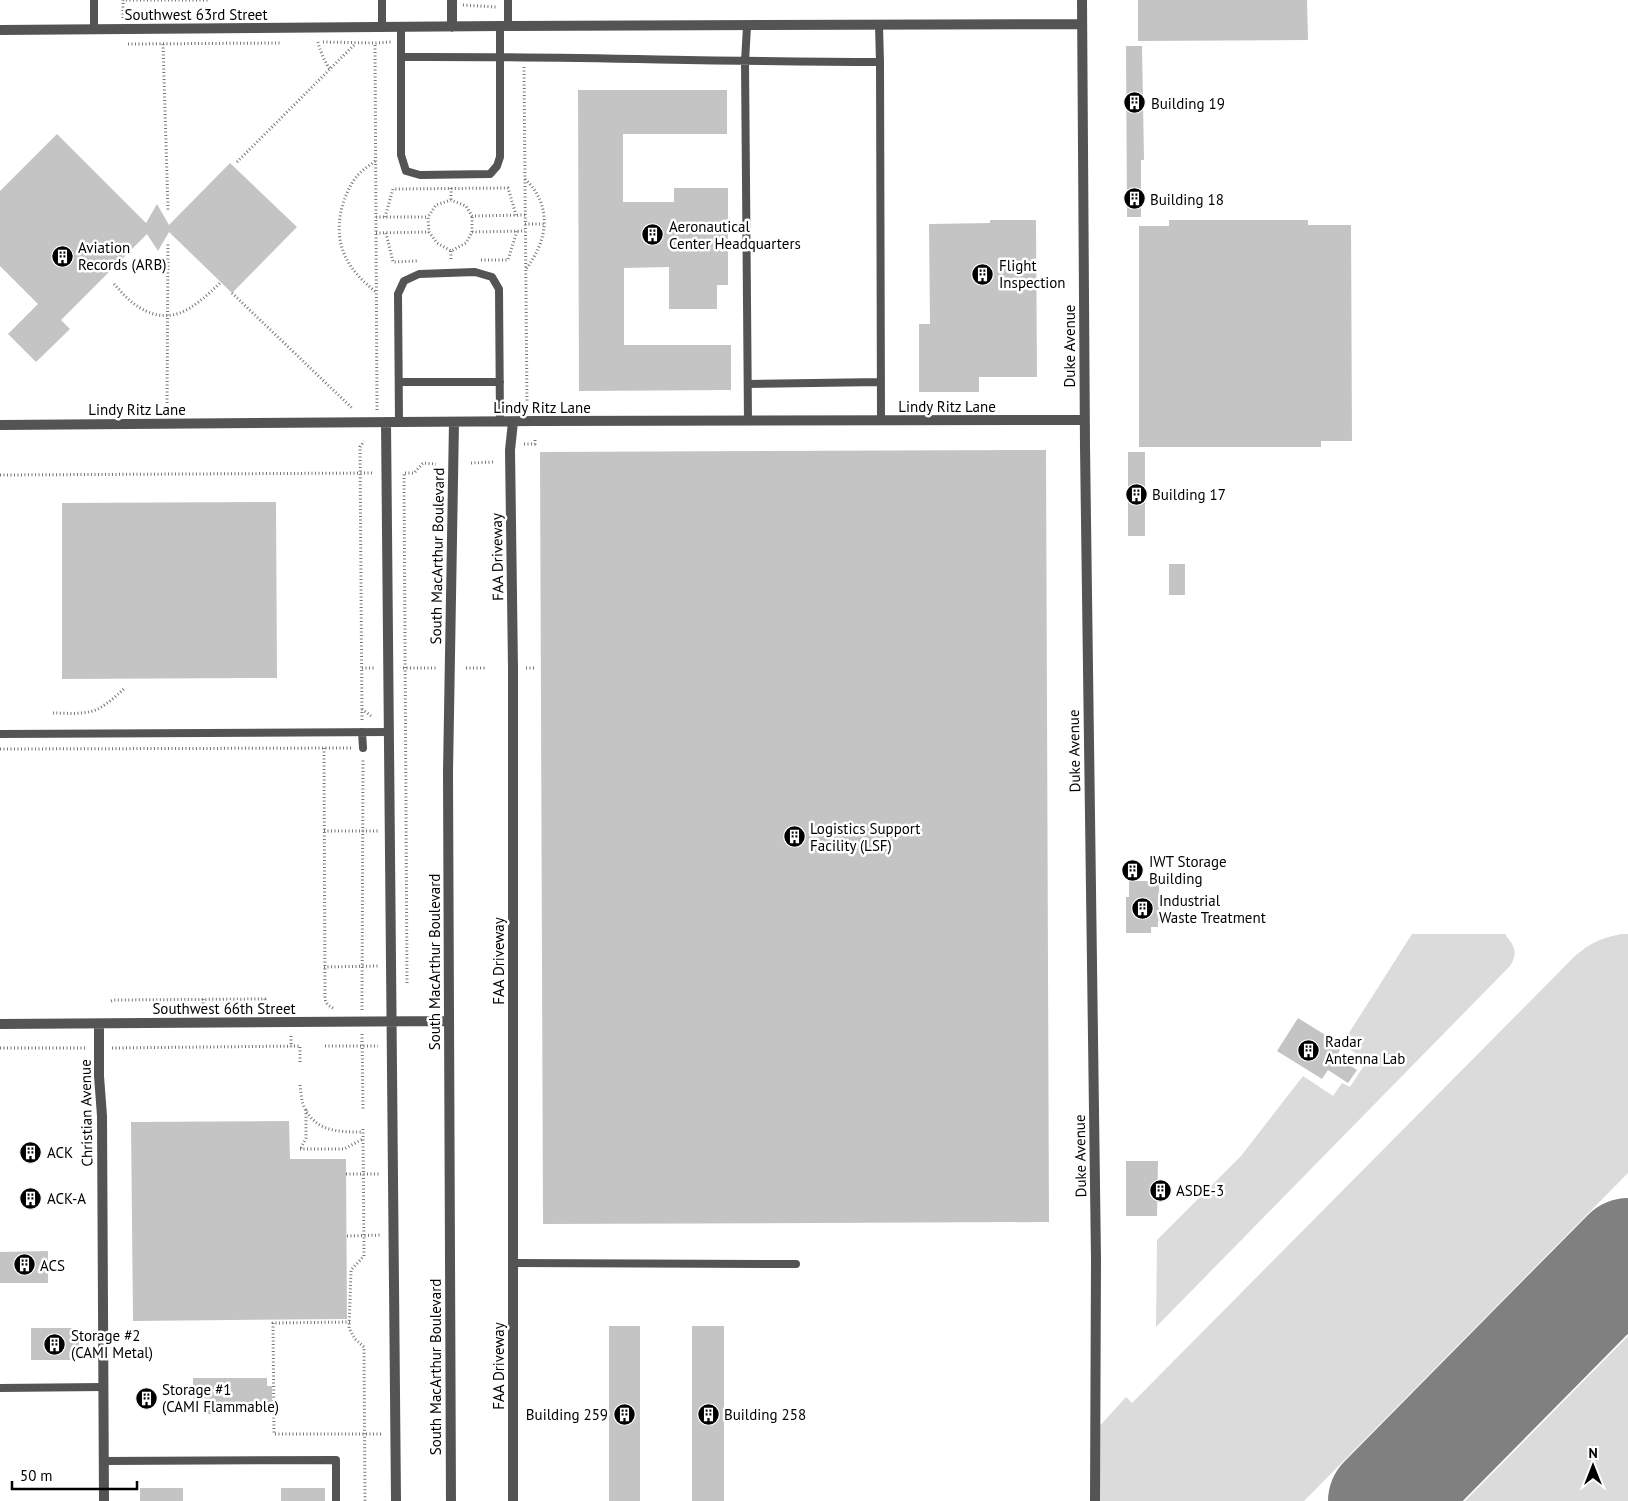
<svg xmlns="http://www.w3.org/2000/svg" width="1628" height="1501" viewBox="0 0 1628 1501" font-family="'PT Sans',sans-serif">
<rect width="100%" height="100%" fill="#fff"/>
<path fill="#dbdbdb" d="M 1412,934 L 1506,934 L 1506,936 C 1515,946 1518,954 1510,966 L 1156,1327 L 1157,1240 L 1241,1156 L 1303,1076 L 1333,1096 L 1342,1083 L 1350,1087 L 1367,1061 L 1342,1044 Z
M 1621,934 L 1628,934 L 1628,1173 L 1304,1501 L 1095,1501 L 1095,1431 L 1126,1397 L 1132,1403 L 1575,956 C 1592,942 1599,939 1621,934 Z
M 1628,1336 L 1628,1501 L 1465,1501 Z"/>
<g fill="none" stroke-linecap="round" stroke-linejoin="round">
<path stroke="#808080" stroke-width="112" d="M 1384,1501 L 1628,1254"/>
</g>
<path fill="#c4c4c4" d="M 1138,0 L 1307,0 L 1308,40 L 1138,41 Z
M 1126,46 L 1142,46 L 1144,160 L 1141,160 L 1141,217 L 1127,217 Z
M 578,90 L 727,90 L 727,134 L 623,134 L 623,202 L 674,202 L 674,188 L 728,188 L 728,285 L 717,285 L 717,309 L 669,309 L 669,267 L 624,268 L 624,345 L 731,345 L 731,390 L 579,391 Z
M 57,134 L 146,223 L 157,204 L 169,225 L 230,163 L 297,227 L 232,293 L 169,232 L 158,251 L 147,234 L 61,320 L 70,329 L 36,362 L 8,334 L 38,304 L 0,266 L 0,191 Z
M 990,220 L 1036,220 L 1037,377 L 979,377 L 979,392 L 919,392 L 919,324 L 930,324 L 929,224 L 990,223 Z
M 1169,220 L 1308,220 L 1308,225 L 1351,225 L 1352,441 L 1321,441 L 1321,447 L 1139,447 L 1139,226 L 1169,226 Z
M 1046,450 L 1049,1222 L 543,1224 L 540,452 Z
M 1128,452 L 1145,452 L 1145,536 L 1128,536 Z
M 276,502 L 277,678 L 62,679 L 62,503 Z
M 1169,564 L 1185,564 L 1185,595 L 1169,595 Z
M 1129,881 L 1159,881 L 1159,921 L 1158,921 L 1158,927 L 1151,927 L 1151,933 L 1126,933 L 1126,897 L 1129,897 Z
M 1298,1018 L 1343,1046 L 1336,1056 L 1357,1070 L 1348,1083 L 1328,1070 L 1322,1079 L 1277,1051 Z
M 289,1121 L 290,1159 L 346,1159 L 347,1319 L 133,1321 L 131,1122 Z
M 1126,1161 L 1158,1161 L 1157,1216 L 1126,1216 Z
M 48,1251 L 48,1283 L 0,1283 L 0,1252 Z
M 609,1326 L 640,1326 L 640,1501 L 609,1501 Z
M 692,1326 L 724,1326 L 724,1501 L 692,1501 Z
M 31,1328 L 79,1328 L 79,1360 L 31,1360 Z
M 193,1378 L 267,1378 L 267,1386 L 272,1386 L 272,1405 L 262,1405 L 262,1414 L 202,1414 L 202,1399 L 193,1399 Z
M 140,1488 L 183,1488 L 183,1501 L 140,1501 Z
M 281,1488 L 325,1488 L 325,1501 L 281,1501 Z"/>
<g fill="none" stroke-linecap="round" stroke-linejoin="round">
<path stroke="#767676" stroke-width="3" stroke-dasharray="1 2.5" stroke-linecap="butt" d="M 463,5 L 496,7
M 123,18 L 123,0 L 210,0
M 318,42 C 319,48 326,65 330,69
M 323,42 L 375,43
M 128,44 L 280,43
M 163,44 L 168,210
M 524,67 L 527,408
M 375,161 C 369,166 362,170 357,176 C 349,186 344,199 341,211 C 334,247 348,270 376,292
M 237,162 L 355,44
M 525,179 C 553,206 548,240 526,269
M 451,188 L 451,200
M 525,215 L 472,216 L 466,206 L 451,200 L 436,205 L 428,217 L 429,232 L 437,243 L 451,251 L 466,243 L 472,232 L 525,231
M 376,217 L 428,217
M 385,217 L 393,189 L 508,188 L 516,215
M 525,224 L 545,224
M 472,232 L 472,216
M 376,233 L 429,232
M 386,233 L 393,262 L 418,261
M 451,251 L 451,261
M 481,260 L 508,260 L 517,231
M 114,284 C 120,290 126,298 133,303 C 169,330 193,309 220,283
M 232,293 L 353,409
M 167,410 L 168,244
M 377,410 L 375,43 L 391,42
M 524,444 L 535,444 L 535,438
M 471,463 L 493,462
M 0,475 L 374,473
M 362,668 L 376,668
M 403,668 L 437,668
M 466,668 L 487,668
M 526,668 L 536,668
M 362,709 L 371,716
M 53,713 C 68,713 89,716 103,706 C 111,701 118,694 125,688
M 362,720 L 360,447 L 364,441
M 324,748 L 325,996 C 325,1002 327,1005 333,1008
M 0,749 L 352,748
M 324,831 L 379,831
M 324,967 L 379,966
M 407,983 L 404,473 L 414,473 L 423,463 L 436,464
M 203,999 L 203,1011
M 111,1001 L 114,1000 L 265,999 L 265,1008 L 268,1008
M 362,1010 L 363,759
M 362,1034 L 363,1109
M 291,1036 L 291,1047
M 325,1046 L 378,1046
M 0,1048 L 87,1048
M 112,1048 L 300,1046 L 300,1064
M 300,1085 C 301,1091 301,1098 303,1104 C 314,1132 338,1132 363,1132
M 363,1129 L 364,1256 L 351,1270 L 349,1328 L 355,1339 L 364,1347 L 365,1501
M 301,1148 L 306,1138 L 306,1109
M 300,1149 L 344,1149 L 363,1139
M 346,1174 L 379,1174
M 347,1236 L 381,1235
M 350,1322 L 273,1323 L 274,1434 L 381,1434"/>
<path stroke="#545454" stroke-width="8" d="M 94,0 L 94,30
M 382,0 L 382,27
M 508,0 L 508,26
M 747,26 L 745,62 L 748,421
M 401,27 L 401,155 L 406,171 L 420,175 L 490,174 L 497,166 L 500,157 L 500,26
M 401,57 C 561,56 720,62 880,62 L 879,25
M 880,62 L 881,421
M 399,382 L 500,382
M 748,384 L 881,382
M 399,422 L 398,294 L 404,281 L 419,274 L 475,272 L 492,277 L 499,289 L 500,422
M 362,732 L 363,748
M 0,734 L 389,732
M 513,1263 L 796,1264
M 0,1388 L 103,1387
M 104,1461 L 336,1460 L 336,1501"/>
<path stroke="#545454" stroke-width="10" d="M 452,0 L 452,27
M 1082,0 L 1085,446 L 1096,1259 L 1095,1501
M 0,30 L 500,26 L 1082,24
M 386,422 L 396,1501
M 513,422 L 510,450 L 513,668 L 513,1501
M 0,425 L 536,421 L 1084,420
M 0,1024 L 449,1021
M 99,1024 L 99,1076 L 102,1116 L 104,1501
M 451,1501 L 448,772 L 454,422"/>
</g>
<defs>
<symbol id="building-disc" viewBox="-11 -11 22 22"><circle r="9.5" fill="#000" stroke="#fff"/><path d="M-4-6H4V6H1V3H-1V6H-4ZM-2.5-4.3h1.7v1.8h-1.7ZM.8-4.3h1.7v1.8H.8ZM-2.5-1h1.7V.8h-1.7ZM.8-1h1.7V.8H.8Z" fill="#fff"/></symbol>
</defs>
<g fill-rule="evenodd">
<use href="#building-disc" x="1122" y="90" width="25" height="25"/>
<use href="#building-disc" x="1122" y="186" width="25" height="25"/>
<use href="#building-disc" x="640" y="222" width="25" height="25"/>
<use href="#building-disc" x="50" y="244" width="25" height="25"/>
<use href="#building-disc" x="970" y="262" width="25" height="25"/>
<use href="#building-disc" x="1124" y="482" width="25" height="25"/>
<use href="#building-disc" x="782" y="824" width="25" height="25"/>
<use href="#building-disc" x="1120" y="858" width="25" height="25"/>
<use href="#building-disc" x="1130" y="896" width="25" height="25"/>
<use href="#building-disc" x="1296" y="1038" width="25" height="25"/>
<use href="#building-disc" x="18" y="1140" width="25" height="25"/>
<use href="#building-disc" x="1148" y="1178" width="25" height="25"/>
<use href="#building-disc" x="18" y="1186" width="25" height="25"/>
<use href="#building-disc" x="12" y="1252" width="25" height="25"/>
<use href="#building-disc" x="42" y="1332" width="25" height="25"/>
<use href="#building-disc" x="134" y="1386" width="25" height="25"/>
<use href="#building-disc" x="612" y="1402" width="25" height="25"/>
<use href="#building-disc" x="696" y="1402" width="25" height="25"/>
</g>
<g text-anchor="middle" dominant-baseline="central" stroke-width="5" stroke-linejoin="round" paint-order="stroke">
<g font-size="15" fill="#000" stroke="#fff">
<text x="196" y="14">Southwest 63rd Street</text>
<text transform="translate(1069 346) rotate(-90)">Duke Avenue</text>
<text x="947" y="406">Lindy Ritz Lane</text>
<text x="542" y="407">Lindy Ritz Lane</text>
<text x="137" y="409">Lindy Ritz Lane</text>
<text transform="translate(437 556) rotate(-89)">South MacArthur Boulevard</text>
<text transform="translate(497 557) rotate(-91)">FAA Driveway</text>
<text transform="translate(1074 751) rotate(-91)">Duke Avenue</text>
<text transform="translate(498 961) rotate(-90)">FAA Driveway</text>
<text transform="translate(434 962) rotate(-90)">South MacArthur Boulevard</text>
<text x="224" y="1008">Southwest 66th Street</text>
<text transform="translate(86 1113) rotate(-91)">Christian Avenue</text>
<text transform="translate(1080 1156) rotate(-91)">Duke Avenue</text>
<text transform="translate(498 1366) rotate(-90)">FAA Driveway</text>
<text transform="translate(435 1367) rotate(-90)">South MacArthur Boulevard</text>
</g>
<g font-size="15" fill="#000" stroke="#fff" text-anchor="start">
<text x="1151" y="103">Building 19</text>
<text x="1150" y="199">Building 18</text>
<text x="669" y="226">Aeronautical<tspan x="669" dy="17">Center Headquarters</tspan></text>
<text x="78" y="247">Aviation<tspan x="78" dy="17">Records (ARB)</tspan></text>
<text x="999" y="265">Flight<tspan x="999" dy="17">Inspection</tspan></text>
<text x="1152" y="494">Building 17</text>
<text x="810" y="828">Logistics Support<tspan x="810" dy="17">Facility (LSF)</tspan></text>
<text x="1149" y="861">IWT Storage<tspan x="1149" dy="17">Building</tspan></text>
<text x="1159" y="900">Industrial<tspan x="1159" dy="17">Waste Treatment</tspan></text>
<text x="1325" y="1041">Radar<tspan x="1325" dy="17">Antenna Lab</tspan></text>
<text x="47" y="1152">ACK</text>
<text x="1176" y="1190">ASDE-3</text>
<text x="47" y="1198">ACK-A</text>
<text x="40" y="1265">ACS</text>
<text x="71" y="1335">Storage #2<tspan x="71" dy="17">(CAMI Metal)</tspan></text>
<text x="162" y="1389">Storage #1<tspan x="162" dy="17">(CAMI Flammable)</tspan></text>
<text x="608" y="1414" text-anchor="end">Building 259</text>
<text x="724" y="1414">Building 258</text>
</g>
</g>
<g transform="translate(1593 1466)" stroke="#ffffff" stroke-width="4" paint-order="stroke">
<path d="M0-4L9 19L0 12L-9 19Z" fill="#000000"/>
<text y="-8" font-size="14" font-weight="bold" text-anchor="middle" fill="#000000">N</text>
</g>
<path d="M12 1481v8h125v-8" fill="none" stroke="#000000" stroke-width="2.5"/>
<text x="20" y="1481" font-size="15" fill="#000000" stroke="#ffffff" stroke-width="4" paint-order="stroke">50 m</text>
</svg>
